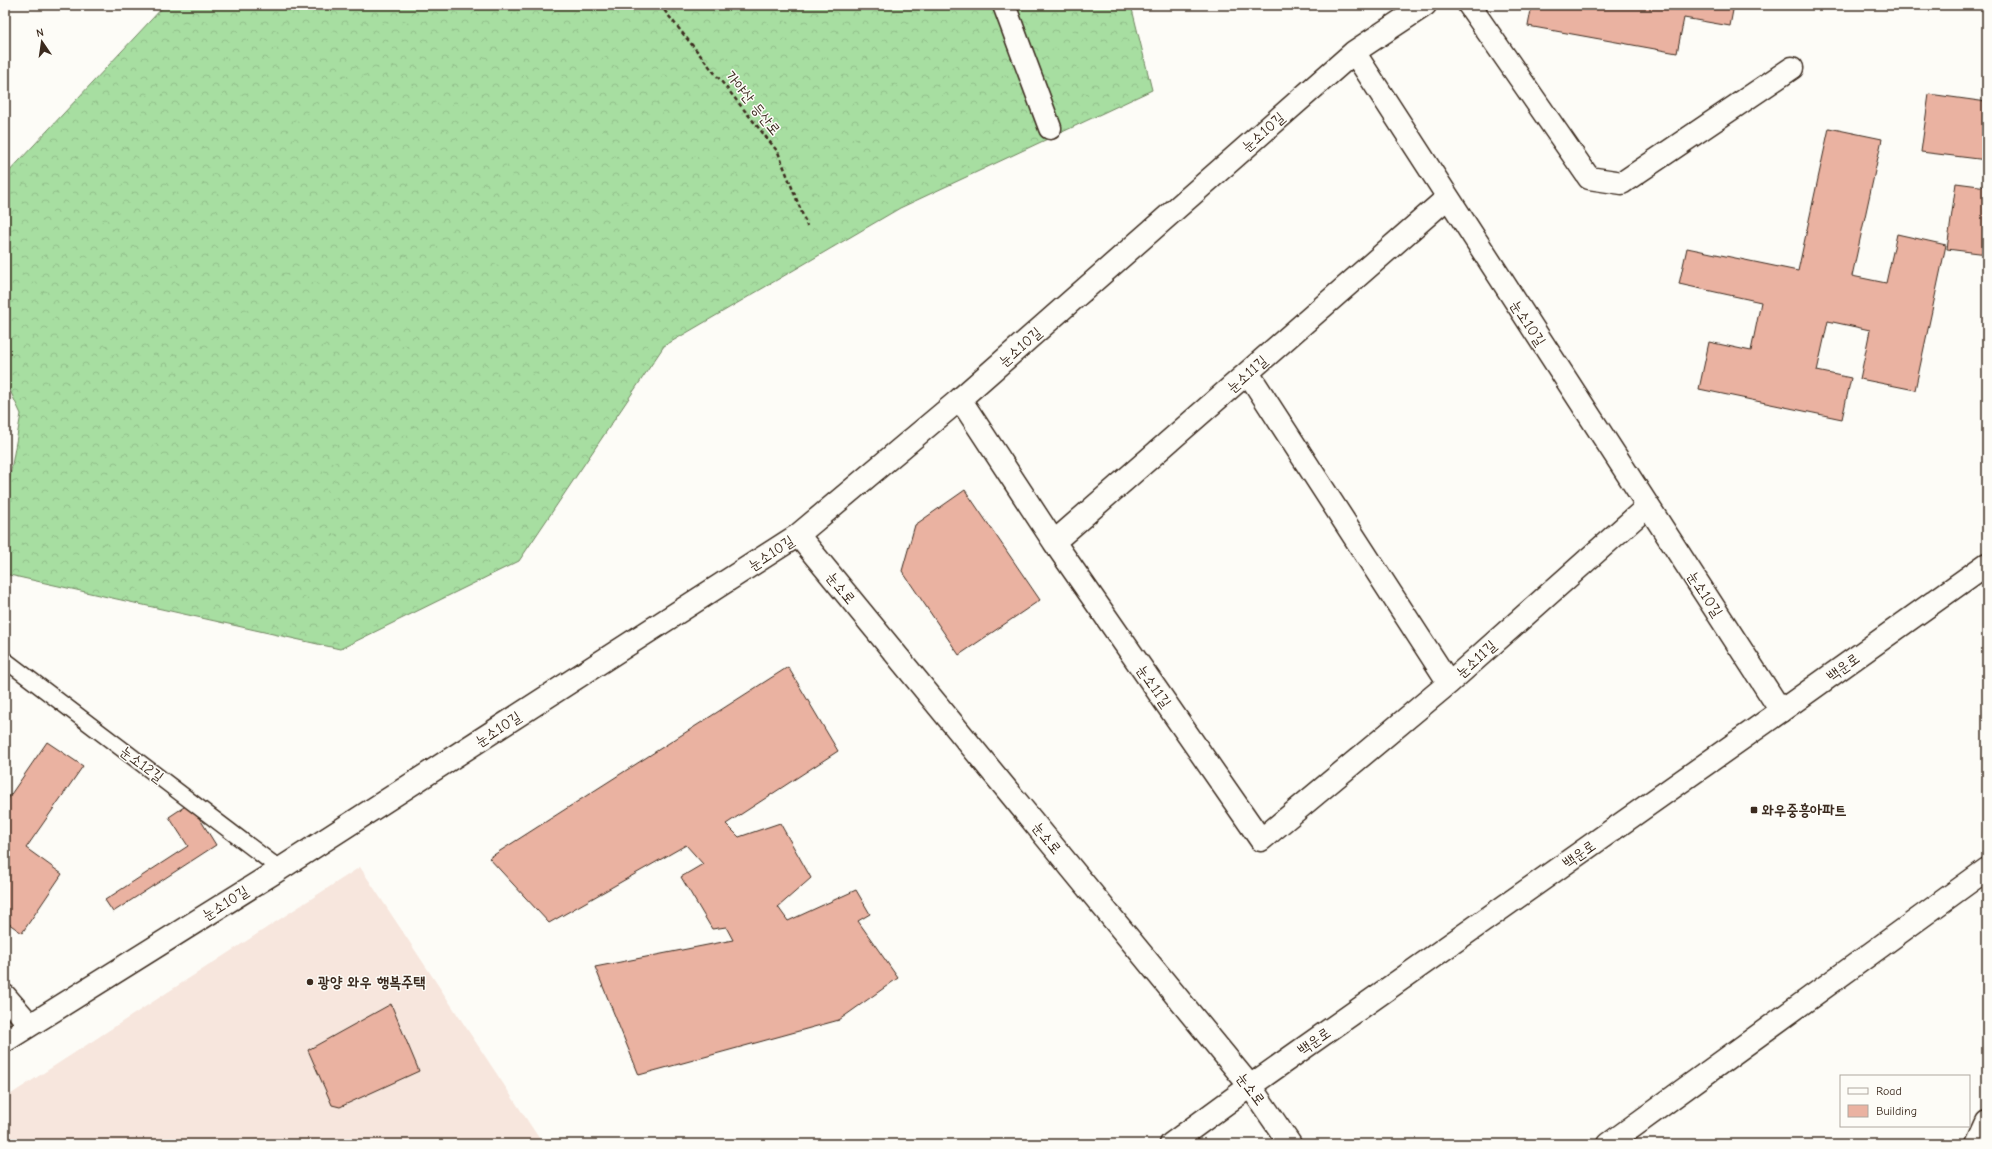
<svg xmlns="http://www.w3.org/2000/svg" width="1992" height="1149" viewBox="0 0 1992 1149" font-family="'Comic Neue','Poor Story',sans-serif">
<defs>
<pattern id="forest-crowns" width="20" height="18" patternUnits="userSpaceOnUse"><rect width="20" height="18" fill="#a7dea1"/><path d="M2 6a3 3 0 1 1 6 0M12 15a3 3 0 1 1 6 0" fill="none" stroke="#91bf8a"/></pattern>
</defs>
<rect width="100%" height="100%" fill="#fdfcf7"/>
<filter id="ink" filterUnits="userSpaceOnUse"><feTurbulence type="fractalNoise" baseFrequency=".025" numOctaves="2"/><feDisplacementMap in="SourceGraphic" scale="8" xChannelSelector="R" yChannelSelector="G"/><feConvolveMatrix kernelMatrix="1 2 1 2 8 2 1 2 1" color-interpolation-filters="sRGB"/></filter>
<g filter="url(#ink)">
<path fill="#f7e6dd" d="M 360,867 L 543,1144 L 5,1144 L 5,1098 Z"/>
<path fill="url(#forest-crowns)" stroke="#718460" d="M 165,5 L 1131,5 L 1152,90 L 900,208 L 664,346 L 519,561 L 340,649 L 5,574 L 5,504 L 21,414 L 5,380 L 5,176 Z"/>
<path fill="#eab2a1" stroke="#3b2a1e" d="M 1532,5 L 1734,5 L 1730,26 L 1684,18 L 1677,53 L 1528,26 Z
M 1929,94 L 1987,102 L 1987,160 L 1921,152 Z
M 1829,128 L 1882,139 L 1852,276 L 1886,283 L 1897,234 L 1946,245 L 1915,390 L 1860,379 L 1870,330 L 1828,321 L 1817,371 L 1851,378 L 1842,419 L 1699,389 L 1709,342 L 1751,351 L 1761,302 L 1679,284 L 1687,248 L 1798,271 Z
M 1956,183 L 1987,187 L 1987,254 L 1947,249 Z
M 965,490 L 1040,600 L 959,655 L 902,571 L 915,525 Z
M 788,667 L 838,751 L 726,824 L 739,837 L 780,823 L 811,878 L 778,907 L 788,921 L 856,890 L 870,914 L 858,921 L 898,978 L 839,1020 L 639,1075 L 595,967 L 733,940 L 726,927 L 712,929 L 681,877 L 703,864 L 686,845 L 549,923 L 489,858 Z
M 47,742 L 83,766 L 26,848 L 62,874 L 22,933 L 5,921 L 5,803 Z
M 190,803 L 216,845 L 113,912 L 105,900 L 188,846 L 169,817 Z
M 391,1004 L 419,1071 L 340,1107 L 332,1105 L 308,1050 Z"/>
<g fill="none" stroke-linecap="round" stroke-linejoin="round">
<defs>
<path id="lane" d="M 5,660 L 280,869"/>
<path id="street" d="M 1004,5 L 1050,128
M 1469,5 L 1589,178 L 1622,183 L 1792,68
M 1354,52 L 1781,711
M 1447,198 L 1054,542 L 1261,840 L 1449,683 L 1648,506
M 1248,373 L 1449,683
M 960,399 L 1054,542
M 798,535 L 1250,1086 L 1290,1144
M 5,996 L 30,1025
M 5,1041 L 280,869 L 798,535 L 960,399 L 1354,52 L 1425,5
M 1609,1144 L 1987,869
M 1977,1144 L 1987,1122"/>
<path id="secondary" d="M 1171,1144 L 1250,1086 L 1781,711 L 1987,564"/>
</defs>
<use href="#lane" stroke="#3b2a1e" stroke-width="18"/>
<use href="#street" stroke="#3b2a1e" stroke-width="25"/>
<use href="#secondary" stroke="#3b2a1e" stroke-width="25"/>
<path stroke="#3b2a1e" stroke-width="2.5" stroke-dasharray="4 3" stroke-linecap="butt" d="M 660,5 L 778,152 L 807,226"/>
<use href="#lane" stroke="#fdfcf7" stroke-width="15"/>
<use href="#street" stroke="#fdfcf7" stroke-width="22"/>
<use href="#secondary" stroke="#fdfcf7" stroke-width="22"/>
</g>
</g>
<g fill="#3b2a1e" stroke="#fdfcf7" stroke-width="1.5">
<rect x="1750" y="806" width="8" height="8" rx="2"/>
<circle cx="310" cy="982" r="4"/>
</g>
<g text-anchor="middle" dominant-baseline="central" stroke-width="3" stroke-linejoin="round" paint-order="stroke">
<g font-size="15" fill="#3b2a1e" stroke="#fdfcf7">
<text transform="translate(753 103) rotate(51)">가야산 등산로</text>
<text transform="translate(1263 132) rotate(-41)">눈소10길</text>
<text transform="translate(1528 323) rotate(57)">눈소10길</text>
<text transform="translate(1020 347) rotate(-41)">눈소10길</text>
<text transform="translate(1247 374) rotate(-41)">눈소11길</text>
<text transform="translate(771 553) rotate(-33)">눈소10길</text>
<text transform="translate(841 588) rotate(51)">눈소로</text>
<text transform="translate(1705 594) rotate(57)">눈소10길</text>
<text transform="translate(1476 659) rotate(-42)">눈소11길</text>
<text transform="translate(1843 667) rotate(-36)">백운로</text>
<text transform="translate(1154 686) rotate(55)">눈소11길</text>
<text transform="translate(498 729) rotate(-33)">눈소10길</text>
<text transform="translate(142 764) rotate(37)">눈소12길</text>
<text transform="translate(1047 838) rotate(51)">눈소로</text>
<text transform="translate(1579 854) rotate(-35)">백운로</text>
<text transform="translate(225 903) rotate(-32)">눈소10길</text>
<text transform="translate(1314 1041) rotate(-35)">백운로</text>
<text transform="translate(1251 1089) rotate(53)">눈소로</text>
</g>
<g font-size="15" font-weight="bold" fill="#3b2a1e" stroke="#fdfcf7" text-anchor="start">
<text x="1762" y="810">와우중흥아파트</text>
<text x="318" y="982">광양 와우 행복주택</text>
</g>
</g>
<rect width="1992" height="1149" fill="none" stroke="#fdfcf7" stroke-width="20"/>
<rect x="10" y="10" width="1972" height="1129" fill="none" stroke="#3b2a1e" stroke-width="1.5" filter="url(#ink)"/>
<rect x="1840" y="1075" width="130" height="52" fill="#fdfcf7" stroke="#afa8a0"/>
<rect x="1848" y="1088" width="20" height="6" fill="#fdfcf7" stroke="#afa8a0"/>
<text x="1876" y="1095" font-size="12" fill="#3b2a1e">Road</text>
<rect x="1848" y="1105" width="20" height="12" fill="#eab2a1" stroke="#afa8a0"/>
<text x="1876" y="1115" font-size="12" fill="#3b2a1e">Building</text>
<g transform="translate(42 42) rotate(347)" stroke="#fdfcf7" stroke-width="3" paint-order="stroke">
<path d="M0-3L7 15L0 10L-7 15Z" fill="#3b2a1e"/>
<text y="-6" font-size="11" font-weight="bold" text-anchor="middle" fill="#3b2a1e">N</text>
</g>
</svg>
